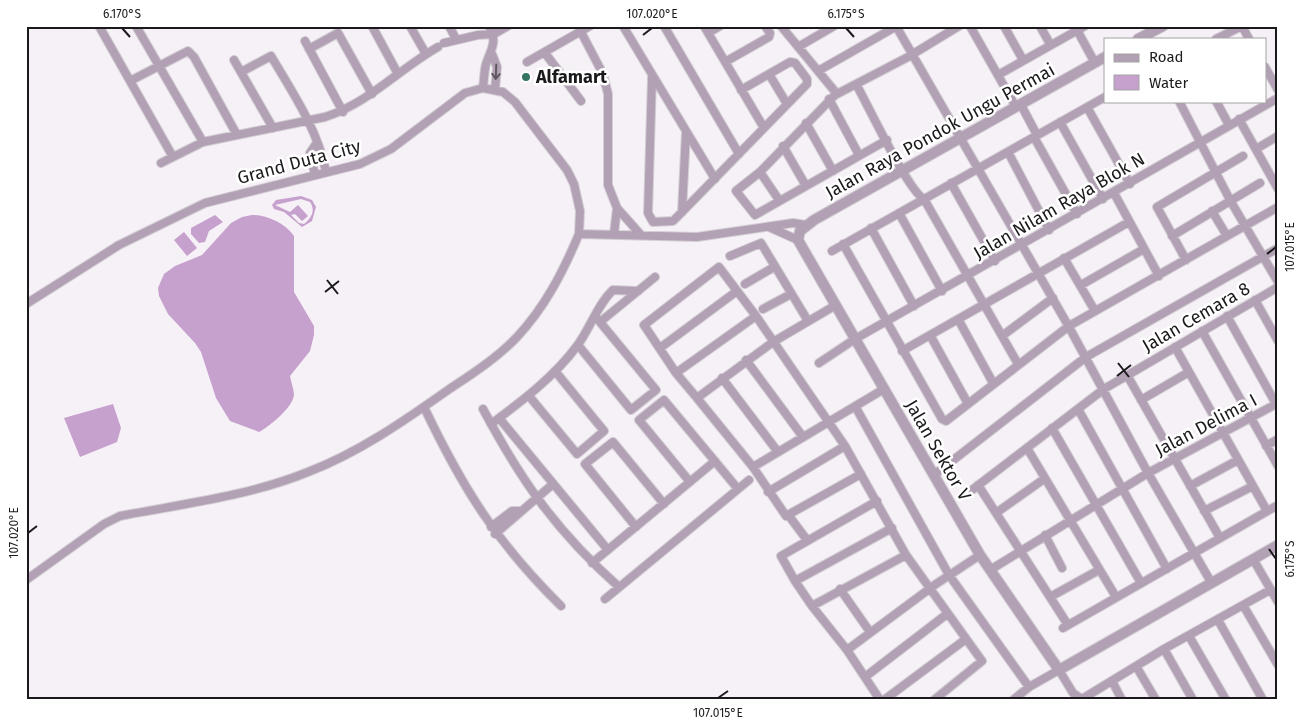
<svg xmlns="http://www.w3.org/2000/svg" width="1304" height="726" viewBox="0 0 1304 726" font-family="'Fira Sans',sans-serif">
<rect width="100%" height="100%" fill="#f6f0f7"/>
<path fill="#c6a1cd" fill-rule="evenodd" d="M 301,196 L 312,200 L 316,207 L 312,221 L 302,227 L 284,212 L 274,209 L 272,205 L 276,200 ZM 301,199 L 310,202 C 316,211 311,218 304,224 L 299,223 L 291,215 L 295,214 L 302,221 L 308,216 L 298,205 L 290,212 L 275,205 Z
M 215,215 L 223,222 L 209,231 L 205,242 L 199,243 L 191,234 L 191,228 Z
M 252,215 C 267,215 285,223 294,236 L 294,292 L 314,326 L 314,335 L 310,351 L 290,376 C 291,382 294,390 294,395 C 293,407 269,427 259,432 L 230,421 L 216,398 L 201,352 L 195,343 L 168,314 L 159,296 L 158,288 L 164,274 L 175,266 L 202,255 L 231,223 L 242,217 Z
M 184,232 L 197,248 L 187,256 L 174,240 Z
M 113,404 L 121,428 L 117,442 L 80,457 L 64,418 Z"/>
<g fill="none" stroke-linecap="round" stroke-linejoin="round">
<defs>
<path id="minor" d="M 99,26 L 173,157
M 136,26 L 203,142
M 372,26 L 398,74
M 410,26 L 426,54
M 449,26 L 456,39
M 623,26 L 715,179
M 664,26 L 739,154
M 704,26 L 764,128
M 781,26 L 837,94
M 896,26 L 1069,327 L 1148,473 L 1211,582
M 970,26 L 1016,107
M 1004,26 L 1023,60
M 1040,26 L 1050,44
M 1242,26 L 1249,39
M 1077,30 L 1095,63
M 581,32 L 603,74 L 608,94 L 608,185 L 617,208 L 641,235
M 708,33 L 720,26
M 1216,39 L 1242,26
M 305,41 L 343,112
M 444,43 L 478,35 L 494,34 L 508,26
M 798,47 L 834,26
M 309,49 L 338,33 L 372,94
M 545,53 L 581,101
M 492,54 L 497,67 L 495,90
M 234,60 L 273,128
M 527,62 L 590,26
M 725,62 L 769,37 L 770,33 L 765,26
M 1265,67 L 1278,90
M 818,71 L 897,26
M 241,72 L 271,56 C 293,93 318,130 326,172
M 998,75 L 1085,26
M 652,77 L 648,213 L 653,222 L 673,221 L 682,212 L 807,84 L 807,79 L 795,63 L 790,62 L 769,74
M 130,81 L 188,51 L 194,57 L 237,135
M 856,84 C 868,105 908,191 924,199 L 1018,364
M 483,88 C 484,81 484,72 486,64 C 491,49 498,42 489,26
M 741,90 L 769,74 L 787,104
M 829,99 L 859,155
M 1179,101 L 1230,200 L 1278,282
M 1216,101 L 1229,125
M 1021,105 L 1037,135
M 1087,107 L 1130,184
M 1239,119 L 1278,189
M 1060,122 L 1103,199
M 806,123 L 833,171
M 1034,137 L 1077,214
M 783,146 L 806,186
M 1256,149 L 1278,136
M 1008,152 L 1049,230
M 161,163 L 203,142 L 325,117 C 369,103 399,69 438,47
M 760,172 L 736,191 L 755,215 L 887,140
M 315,175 L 310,153 L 316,144
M 951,183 L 995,261
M 1114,193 L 1159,276
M 779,200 L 760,172 L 835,95 L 908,57 L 959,26
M 1212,211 L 1227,236
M 682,212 L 686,132
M 899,213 L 942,291
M 769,227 L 798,240
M 871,228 L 914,306
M 614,234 L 617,208
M 1172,236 L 1260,183
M 843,244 L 942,419 L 946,421 L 1069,326 L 1278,207
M 832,251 L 1105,97
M 730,256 L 761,243 L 808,321
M 1064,258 L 1095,311
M 1186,260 L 1157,207 L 1243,156
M 745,284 L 774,267
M 1081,285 L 1144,249
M 1255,300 L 1278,341
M 26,304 L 119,245 L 205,203 L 360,164 L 391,149 L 465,93 L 483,88 L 503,92 L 515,102 L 567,170 L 574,184 L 580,211 L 579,234 L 697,237 L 793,223 L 806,225
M 836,305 L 773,342 L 697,398 L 753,467 L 884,389
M 763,309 L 791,294
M 1227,316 L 1276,404
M 958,319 L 993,383
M 600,322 L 655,277
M 1202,331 L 1278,466
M 930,335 L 967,402
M 1002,336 L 1053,298
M 578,345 L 631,410 L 656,390 L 595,316
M 1175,347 L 1267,511
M 660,348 L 737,291
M 902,351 L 1129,222
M 746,360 L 803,437
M 819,363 L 855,339 L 1278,98
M 676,373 L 756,316
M 1127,375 L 1220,538
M 722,378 L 778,452
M 529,396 L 577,454 L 604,431 L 555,371
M 697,398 L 676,373 L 644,325 L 719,267 L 756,316 L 845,446 L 906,555 L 982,661 L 934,700
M 1141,400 L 1189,372
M 855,406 L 949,575 L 1029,687
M 424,407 C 463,489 497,543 561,606
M 483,409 C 522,482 557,532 619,587
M 1078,409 L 1167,569
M 499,418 L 608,550
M 491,424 C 522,401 554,377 577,346 C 590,329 597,305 613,290 L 638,291
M 1052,428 L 1141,583
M 1266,446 L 1278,439
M 1027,448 L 1116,597
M 753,467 L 786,516 L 861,474
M 934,475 L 1086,357 L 1278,248
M 690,482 L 639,420 L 664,400 L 738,489
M 978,485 L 1068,625
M 1190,486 L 1238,460
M 972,490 L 1104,389 L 1278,287
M 768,492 L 845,446
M 1204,511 L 1253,486
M 996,513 L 1044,479
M 789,516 L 807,540
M 491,527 L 512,511 L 520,511
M 636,527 L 585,464 L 613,442 L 664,504
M 495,534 L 553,484
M 1045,535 L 1062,568
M 1253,559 L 1278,602
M 592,563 L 715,461
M 990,570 L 1148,473 L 1278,403
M 26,580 L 104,524 L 120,516 C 183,504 249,496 308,472 C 358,453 404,421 448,390 C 472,374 497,358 517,337 C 545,307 563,272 579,234
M 795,581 L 781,556 L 877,501
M 840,589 L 870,632
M 1050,597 L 1099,570
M 605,599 L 749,480
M 1243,605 L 1278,665
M 812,606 L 906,555
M 1218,620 L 1263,700
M 1063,628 L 1278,505
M 1189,636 L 1226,700
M 1164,649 L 1193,700
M 847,650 L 936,584 L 980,555
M 1136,666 L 1156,700
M 865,677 L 947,614
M 1112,681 L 1122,700
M 1082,699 L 1164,649 L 1270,590
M 880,700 L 847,650 L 812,606 L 795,581 L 892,528
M 884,700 L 966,639
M 1013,700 L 1029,687 L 1059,670 L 1073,693 L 1083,700"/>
<path id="tertiary" d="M 1138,39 L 1163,26
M 1105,57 L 814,220 L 800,231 L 798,240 L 980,555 L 1059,670 L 1278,545"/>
</defs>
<use href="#minor" stroke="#d3ced4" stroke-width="10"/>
<use href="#tertiary" stroke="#d3ced4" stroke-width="12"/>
<use href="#minor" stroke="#b2a1b4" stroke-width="8"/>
<use href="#tertiary" stroke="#b2a1b4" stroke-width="10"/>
</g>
<defs><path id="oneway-shaft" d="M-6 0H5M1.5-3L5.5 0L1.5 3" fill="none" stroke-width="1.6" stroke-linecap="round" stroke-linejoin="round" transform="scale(1.25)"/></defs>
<use stroke="#5f5660" href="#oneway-shaft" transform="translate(496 72) rotate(92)"/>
<path fill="none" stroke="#1b191c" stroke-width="2" d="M 122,28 L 130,37M 846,28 L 854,37M 643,35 L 652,28M 1267,254 L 1276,247M 327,280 L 338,294M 325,292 L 339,281M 1118,363 L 1129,377M 1117,376 L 1131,365M 28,533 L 37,526M 1269,549 L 1276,559M 718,698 L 728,691"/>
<circle fill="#367562" stroke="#fff" stroke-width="2" cx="526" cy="77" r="5"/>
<g text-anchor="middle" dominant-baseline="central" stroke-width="5" stroke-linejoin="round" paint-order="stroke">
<g font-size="18" font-weight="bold" fill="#1b191c" stroke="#fff" text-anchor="start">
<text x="536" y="77">Alfamart</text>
</g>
<g font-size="18" fill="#1b191c" stroke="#fff">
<text transform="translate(940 131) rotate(-29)">Jalan Raya Pondok Ungu Permai</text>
<text transform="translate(299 162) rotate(-15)">Grand Duta City</text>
<text transform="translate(1059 206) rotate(-30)">Jalan Nilam Raya Blok N</text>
<text transform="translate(1196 317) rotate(-30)">Jalan Cemara 8</text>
<text transform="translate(1206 425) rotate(-28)">Jalan Delima I</text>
<text transform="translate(938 450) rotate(60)">Jalan Sektor V</text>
</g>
</g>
<rect width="1304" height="726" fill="none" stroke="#ffffff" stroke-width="55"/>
<rect x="1104" y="38" width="162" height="65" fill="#ffffff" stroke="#a4a3a4"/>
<rect x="1114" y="54" width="25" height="8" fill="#b2a1b4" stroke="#a4a3a4"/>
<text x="1149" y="62" font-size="15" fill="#1b191c">Road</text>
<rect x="1114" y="75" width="25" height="15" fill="#c6a1cd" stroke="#a4a3a4"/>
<text x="1149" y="88" font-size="15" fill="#1b191c">Water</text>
<rect x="28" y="28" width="1248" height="670" fill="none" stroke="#1b191c" stroke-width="2"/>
<g font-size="12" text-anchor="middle" fill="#1b191c">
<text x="122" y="18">6.170°S</text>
<text x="652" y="18">107.020°E</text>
<text x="846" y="18">6.175°S</text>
<text transform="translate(1290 247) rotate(-90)" y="4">107.015°E</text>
<text transform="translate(14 533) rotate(-90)" y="4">107.020°E</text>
<text transform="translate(1290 559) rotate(-90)" y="4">6.175°S</text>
<text x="718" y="717">107.015°E</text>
</g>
</svg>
